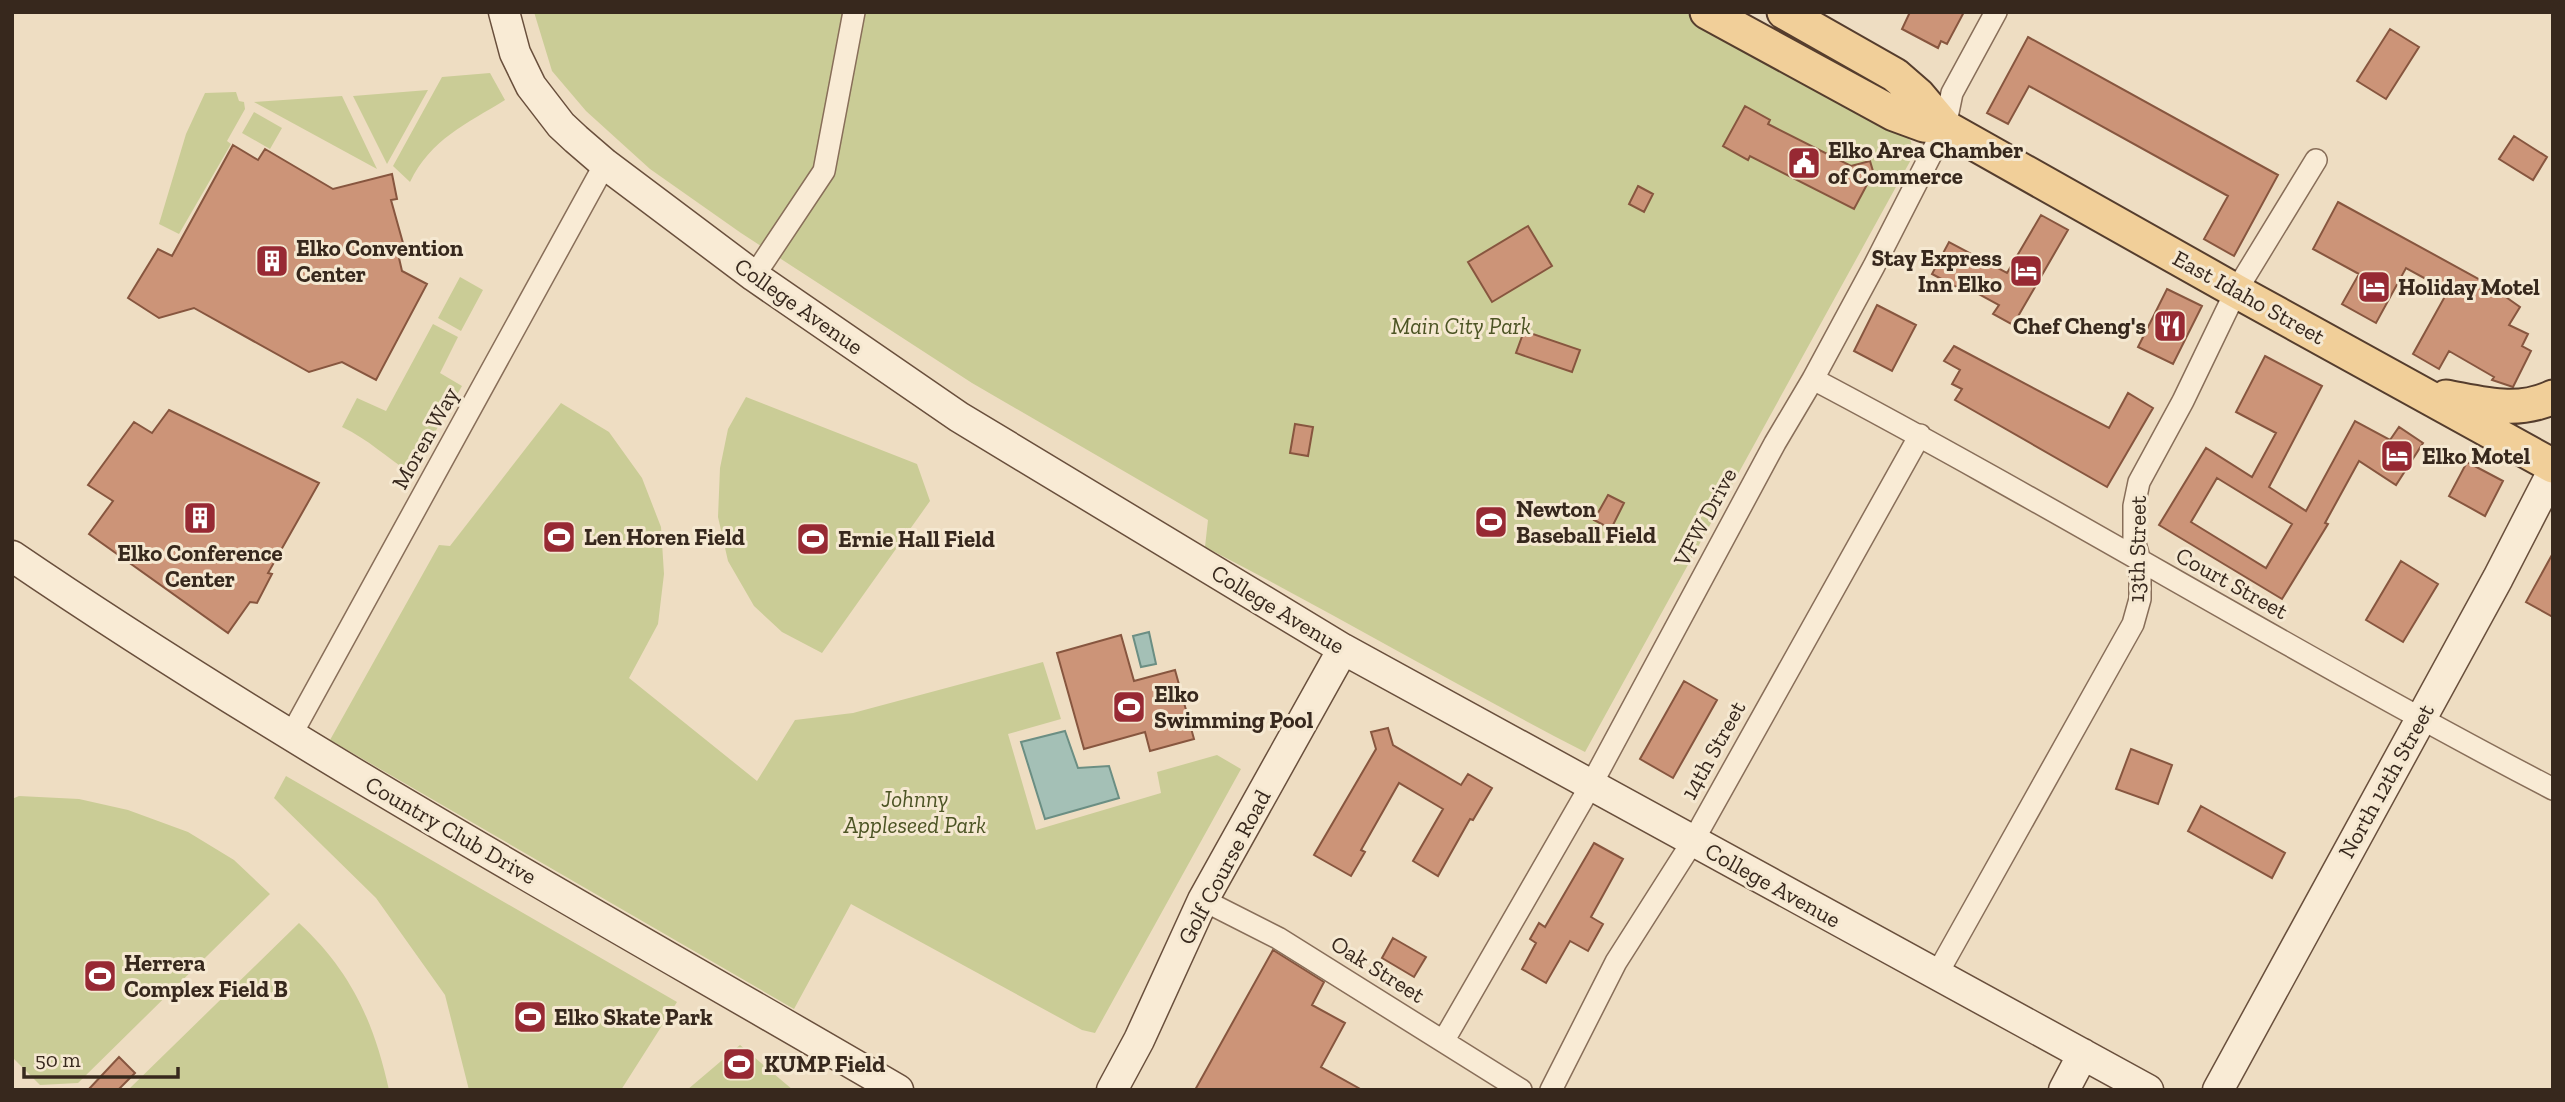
<svg xmlns="http://www.w3.org/2000/svg" width="2565" height="1102" viewBox="0 0 2565 1102" font-family="'Zilla Slab',serif">
<rect width="100%" height="100%" fill="#eeddc2"/>
<path fill="#cacc96" d="M 534,12 L 1684,12 L 1902,132 L 1911,141 L 1913,156 L 1585,752 C 1457,686 1333,613 1205,547 L 1208,520 L 972,383 L 741,233 L 650,169 L 586,111 L 552,71 Z
M 490,73 L 505,100 C 466,124 431,139 410,182 L 393,166 L 442,77 Z
M 428,90 L 387,164 L 353,96 Z
M 236,92 L 239,101 L 244,102 L 245,109 L 227,141 L 231,144 L 179,234 L 159,224 L 186,134 L 205,93 Z
M 342,96 L 377,169 L 254,102 Z
M 254,112 L 282,128 L 270,149 L 242,133 Z
M 460,277 L 483,290 L 461,331 L 438,318 Z
M 433,324 L 458,337 L 440,373 L 462,386 L 411,473 C 387,458 368,439 342,427 L 357,398 L 386,411 Z
M 746,397 L 917,464 L 930,501 L 822,653 L 782,632 L 754,606 L 728,561 L 718,517 L 720,468 L 728,429 Z
M 561,403 L 609,432 L 642,478 L 661,527 L 664,574 L 658,624 L 629,678 L 757,781 L 795,720 L 853,713 L 1043,662 L 1061,719 L 1008,734 L 1036,830 L 1161,793 L 1157,772 L 1217,755 L 1241,769 L 1095,1033 L 1082,1030 L 851,904 L 794,1009 L 330,740 L 439,545 L 450,546 Z
M 286,776 L 677,1002 L 621,1090 L 469,1090 L 445,995 L 376,898 L 274,798 Z
M 19,796 L 79,799 L 128,810 L 188,832 L 234,860 L 270,894 L 78,1083 L 40,1085 L 12,1057 L 12,799 Z
M 299,923 C 351,971 374,1022 389,1090 L 128,1090 Z
M 740,1045 L 793,1090 L 687,1090 Z"/>
<path fill="#a4c0b6" stroke="#6b8e83" stroke-width="2" d="M 1149,632 L 1156,664 L 1141,667 L 1133,636 Z
M 1065,731 L 1078,768 L 1109,766 L 1119,798 L 1045,819 L 1021,742 Z"/>
<path fill="#cc9478" stroke="#87563f" stroke-width="2" fill-rule="evenodd" d="M 1910,12 L 1964,12 L 1947,44 L 1941,41 L 1938,48 L 1902,29 Z
M 2390,29 L 2419,47 L 2386,99 L 2357,81 Z
M 2028,37 L 2278,175 L 2234,256 L 2204,239 L 2228,196 L 2029,86 L 2008,124 L 1987,113 Z
M 1745,106 L 1770,120 L 1768,124 L 1851,166 L 1870,161 L 1875,178 L 1870,179 L 1854,209 L 1750,156 L 1748,160 L 1723,146 Z
M 2514,136 L 2547,157 L 2533,180 L 2499,159 Z
M 233,145 L 258,160 L 265,149 L 333,189 L 392,174 L 397,199 L 391,200 L 403,243 L 396,245 L 402,271 L 427,284 L 376,380 L 342,362 L 309,372 L 194,308 L 159,318 L 128,298 L 158,249 L 172,256 Z
M 1638,186 L 1653,194 L 1644,212 L 1629,204 Z
M 2338,202 L 2486,283 L 2520,307 L 2509,325 L 2528,334 L 2522,346 L 2531,351 L 2513,387 L 2492,380 L 2494,377 L 2449,351 L 2439,369 L 2413,354 L 2448,291 L 2406,268 L 2376,323 L 2342,304 L 2359,274 L 2313,249 Z
M 2041,215 L 2068,230 L 2013,325 L 1993,314 L 1999,305 L 1966,287 L 1964,291 L 1932,274 L 1949,242 L 2007,273 Z
M 1528,226 L 1552,266 L 1492,302 L 1468,262 Z
M 2167,289 L 2202,306 L 2173,364 L 2138,347 Z
M 1877,305 L 1916,325 L 1892,371 L 1854,351 Z
M 1524,331 L 1580,350 L 1572,372 L 1516,353 Z
M 1954,346 L 2109,428 L 2128,393 L 2153,408 L 2107,487 L 1955,400 L 1962,389 L 1952,384 L 1960,370 L 1944,361 Z
M 2265,356 L 2322,386 L 2269,487 L 2306,511 L 2355,421 L 2390,440 L 2399,427 L 2423,443 L 2396,485 L 2359,461 L 2325,523 L 2328,524 L 2282,599 L 2159,525 L 2206,448 L 2252,477 L 2276,433 L 2236,412 ZM 2217,478 L 2292,524 L 2266,568 L 2191,522 Z
M 169,410 L 319,483 L 268,573 L 272,574 L 257,603 L 250,602 L 228,633 L 89,534 L 113,501 L 88,485 L 134,422 L 152,433 Z
M 1295,424 L 1313,427 L 1308,456 L 1290,453 Z
M 2467,462 L 2503,481 L 2485,516 L 2449,496 Z
M 1608,495 L 1624,503 L 1611,529 L 1594,520 Z
M 2553,553 L 2553,617 L 2526,602 Z
M 2401,561 L 2438,584 L 2403,642 L 2366,620 Z
M 1121,635 L 1134,681 L 1175,670 L 1194,739 L 1150,751 L 1145,732 L 1084,749 L 1057,653 Z
M 1684,681 L 1717,700 L 1673,778 L 1640,759 Z
M 1388,728 L 1393,745 L 1461,785 L 1468,774 L 1492,788 L 1473,820 L 1470,819 L 1438,876 L 1413,861 L 1443,809 L 1399,783 L 1361,850 L 1365,852 L 1351,876 L 1314,855 L 1376,749 L 1371,732 Z
M 2131,749 L 2172,765 L 2158,804 L 2116,789 Z
M 2201,806 L 2285,853 L 2272,878 L 2188,831 Z
M 1594,843 L 1623,859 L 1591,917 L 1603,924 L 1588,951 L 1570,941 L 1546,983 L 1522,969 L 1536,943 L 1530,939 L 1539,923 L 1545,927 Z
M 1393,938 L 1426,957 L 1414,977 L 1382,958 Z
M 1273,950 L 1324,982 L 1312,1005 L 1345,1023 L 1321,1067 L 1362,1090 L 1195,1090 Z
M 119,1057 L 135,1073 L 118,1090 L 88,1090 Z"/>
<g fill="none" stroke-linecap="round" stroke-linejoin="round">
<defs>
<path id="street" d="M 754,276 L 824,171 L 854,12
M 1813,379 C 2063,511 2303,659 2553,789
M 290,737 L 605,164
M 1203,900 L 1278,938 L 1521,1090
M 1937,974 L 2133,624 L 2140,599 L 2140,561 L 2134,540 L 2134,506 L 2139,482 L 2183,401 L 2236,291 L 2316,160
M 1444,1040 L 1591,785 L 1775,443 L 1813,379 L 1874,266 L 1945,127 L 1952,93 L 1996,12
M 1551,1090 L 1616,962 L 1693,841 L 1920,435"/>
<path id="secondary" d="M 504,12 L 515,53 L 531,86 L 561,125 L 576,139 L 605,164 L 754,276 L 959,417 L 1343,649 L 2148,1090
M 12,556 C 297,750 600,916 898,1090
M 1112,1090 L 1139,1040 L 1203,900 L 1343,649
M 2064,1090 L 2083,1054
M 2218,1090 L 2498,578 L 2553,471"/>
<path id="primary" d="M 1707,12 L 1894,114 L 1924,125 L 1945,127
M 1784,12 L 1895,75 L 1918,95 L 1945,127 L 2236,291 L 2553,466
M 2446,397 C 2484,404 2517,414 2553,397"/>
</defs>
<use href="#street" stroke="#886e59" stroke-width="24"/>
<use href="#secondary" stroke="#694f3c" stroke-width="33"/>
<use href="#primary" stroke="#553d2d" stroke-width="37"/>
<use href="#street" stroke="#f9ebd5" stroke-width="21"/>
<use href="#secondary" stroke="#f9ebd5" stroke-width="30"/>
<use href="#primary" stroke="#f1cf99" stroke-width="33"/>
</g>
<defs>
<symbol id="civic-square" viewBox="-11 -11 22 22"><rect x="-9" y="-9" width="18" height="18" rx="4" fill="#972933" stroke="#f5e8d1"/><path d="M-.6-6.5H3V-4.5H.6V-3L4-1V1h2V6H-6V1h2V-1L-.6-3ZM-1.2 2.5V6h2.4V2.5Z" fill="#fff"/></symbol>
<symbol id="building-square" viewBox="-11 -11 22 22"><rect x="-9" y="-9" width="18" height="18" rx="4" fill="#972933" stroke="#f5e8d1"/><path d="M-4-6H4V6H1V3H-1V6H-4ZM-2.5-4.3h1.7v1.8h-1.7ZM.8-4.3h1.7v1.8H.8ZM-2.5-1h1.7V.8h-1.7ZM.8-1h1.7V.8H.8Z" fill="#fff"/></symbol>
<symbol id="hotel-square" viewBox="-11 -11 22 22"><rect x="-9" y="-9" width="18" height="18" rx="4" fill="#972933" stroke="#f5e8d1"/><path d="M-6-4.5h1.5V1H6V5H4.5V3h-9V5H-6ZM-4 0a1.8 1.8 0 1 1 3.6 0ZM.5 0V-2.5h3Q6-2.5 6 0Z" fill="#fff"/></symbol>
<symbol id="restaurant-square" viewBox="-11 -11 22 22"><rect x="-9" y="-9" width="18" height="18" rx="4" fill="#972933" stroke="#f5e8d1"/><path d="M-5-6h1v4h1v-4h1v4h1v-4h1v5L-1.5 .5V6h-2V.5L-5-1ZM5-6V6H3V1.5H1.5Q1.5-4 5-6Z" fill="#fff"/></symbol>
<symbol id="stadium-square" viewBox="-11 -11 22 22"><rect x="-9" y="-9" width="18" height="18" rx="4" fill="#972933" stroke="#f5e8d1"/><path d="M0-5a6.5 5 0 1 0 0 10a6.5 5 0 1 0 0-10ZM-3.5-1.8h7v3.6h-7Z" fill="#fff"/></symbol>
</defs>
<g fill-rule="evenodd">
<use href="#civic-square" x="1785" y="144" width="38" height="38"/>
<use href="#building-square" x="253" y="242" width="38" height="38"/>
<use href="#hotel-square" x="2007" y="252" width="38" height="38"/>
<use href="#hotel-square" x="2355" y="268" width="38" height="38"/>
<use href="#restaurant-square" x="2151" y="307" width="38" height="38"/>
<use href="#hotel-square" x="2378" y="437" width="38" height="38"/>
<use href="#building-square" x="181" y="499" width="38" height="38"/>
<use href="#stadium-square" x="1472" y="503" width="38" height="38"/>
<use href="#stadium-square" x="540" y="518" width="38" height="38"/>
<use href="#stadium-square" x="794" y="520" width="38" height="38"/>
<use href="#stadium-square" x="1110" y="688" width="38" height="38"/>
<use href="#stadium-square" x="81" y="957" width="38" height="38"/>
<use href="#stadium-square" x="511" y="998" width="38" height="38"/>
<use href="#stadium-square" x="720" y="1045" width="38" height="38"/>
</g>
<g text-anchor="middle" dominant-baseline="central" stroke-width="6" stroke-linejoin="round" paint-order="stroke">
<g font-size="23" font-weight="bold" fill="#37281d" stroke="#f5e8d1" text-anchor="start">
<text x="1828" y="150">Elko Area Chamber<tspan x="1828" dy="26">of Commerce</tspan></text>
<text x="296" y="248">Elko Convention<tspan x="296" dy="26">Center</tspan></text>
<text x="2002" y="258" text-anchor="end">Stay Express<tspan x="2002" dy="26">Inn Elko</tspan></text>
<text x="2398" y="287">Holiday Motel</text>
<text x="2146" y="326" text-anchor="end">Chef Cheng's</text>
<text x="2422" y="456">Elko Motel</text>
<text x="1516" y="509">Newton<tspan x="1516" dy="26">Baseball Field</tspan></text>
<text x="584" y="537">Len Horen Field</text>
<text x="838" y="539">Ernie Hall Field</text>
<text x="200" y="553" text-anchor="middle">Elko Conference<tspan x="200" dy="26">Center</tspan></text>
<text x="1154" y="694">Elko<tspan x="1154" dy="26">Swimming Pool</tspan></text>
<text x="124" y="963">Herrera<tspan x="124" dy="26">Complex Field B</tspan></text>
<text x="554" y="1017">Elko Skate Park</text>
<text x="764" y="1064">KUMP Field</text>
</g>
<g font-size="23" fill="#37281d" stroke="#f5e8d1">
<text transform="translate(2249 297) rotate(29)">East Idaho Street</text>
<text transform="translate(799 306) rotate(35)">College Avenue</text>
<text transform="translate(425 438) rotate(-61)">Moren Way</text>
<text transform="translate(1705 517) rotate(-62)">VFW Drive</text>
<text transform="translate(2137 549) rotate(-89)">13th Street</text>
<text transform="translate(2232 583) rotate(29)">Court Street</text>
<text transform="translate(1278 609) rotate(31)">College Avenue</text>
<text transform="translate(1713 750) rotate(-61)">14th Street</text>
<text transform="translate(2386 781) rotate(-61)">North 12th Street</text>
<text transform="translate(451 830) rotate(30)">Country Club Drive</text>
<text transform="translate(1224 867) rotate(-62)">Golf Course Road</text>
<text transform="translate(1773 885) rotate(29)">College Avenue</text>
<text transform="translate(1378 969) rotate(32)">Oak Street</text>
</g>
<g font-size="23" font-style="italic" fill="#4c5424" stroke="#f5e8d1">
<text x="1461" y="326">Main City Park</text>
<text x="915" y="799">Johnny<tspan x="915" dy="26">Appleseed Park</tspan></text>
</g>
</g>
<rect width="2565" height="1102" fill="none" stroke="#37281d" stroke-width="28"/>
<path d="M24 1067v10h154v-10" fill="none" stroke="#37281d" stroke-width="3.5"/>
<text x="35" y="1067" font-size="21" fill="#37281d" stroke="#f5e8d1" stroke-width="5" paint-order="stroke">50 m</text>
</svg>
